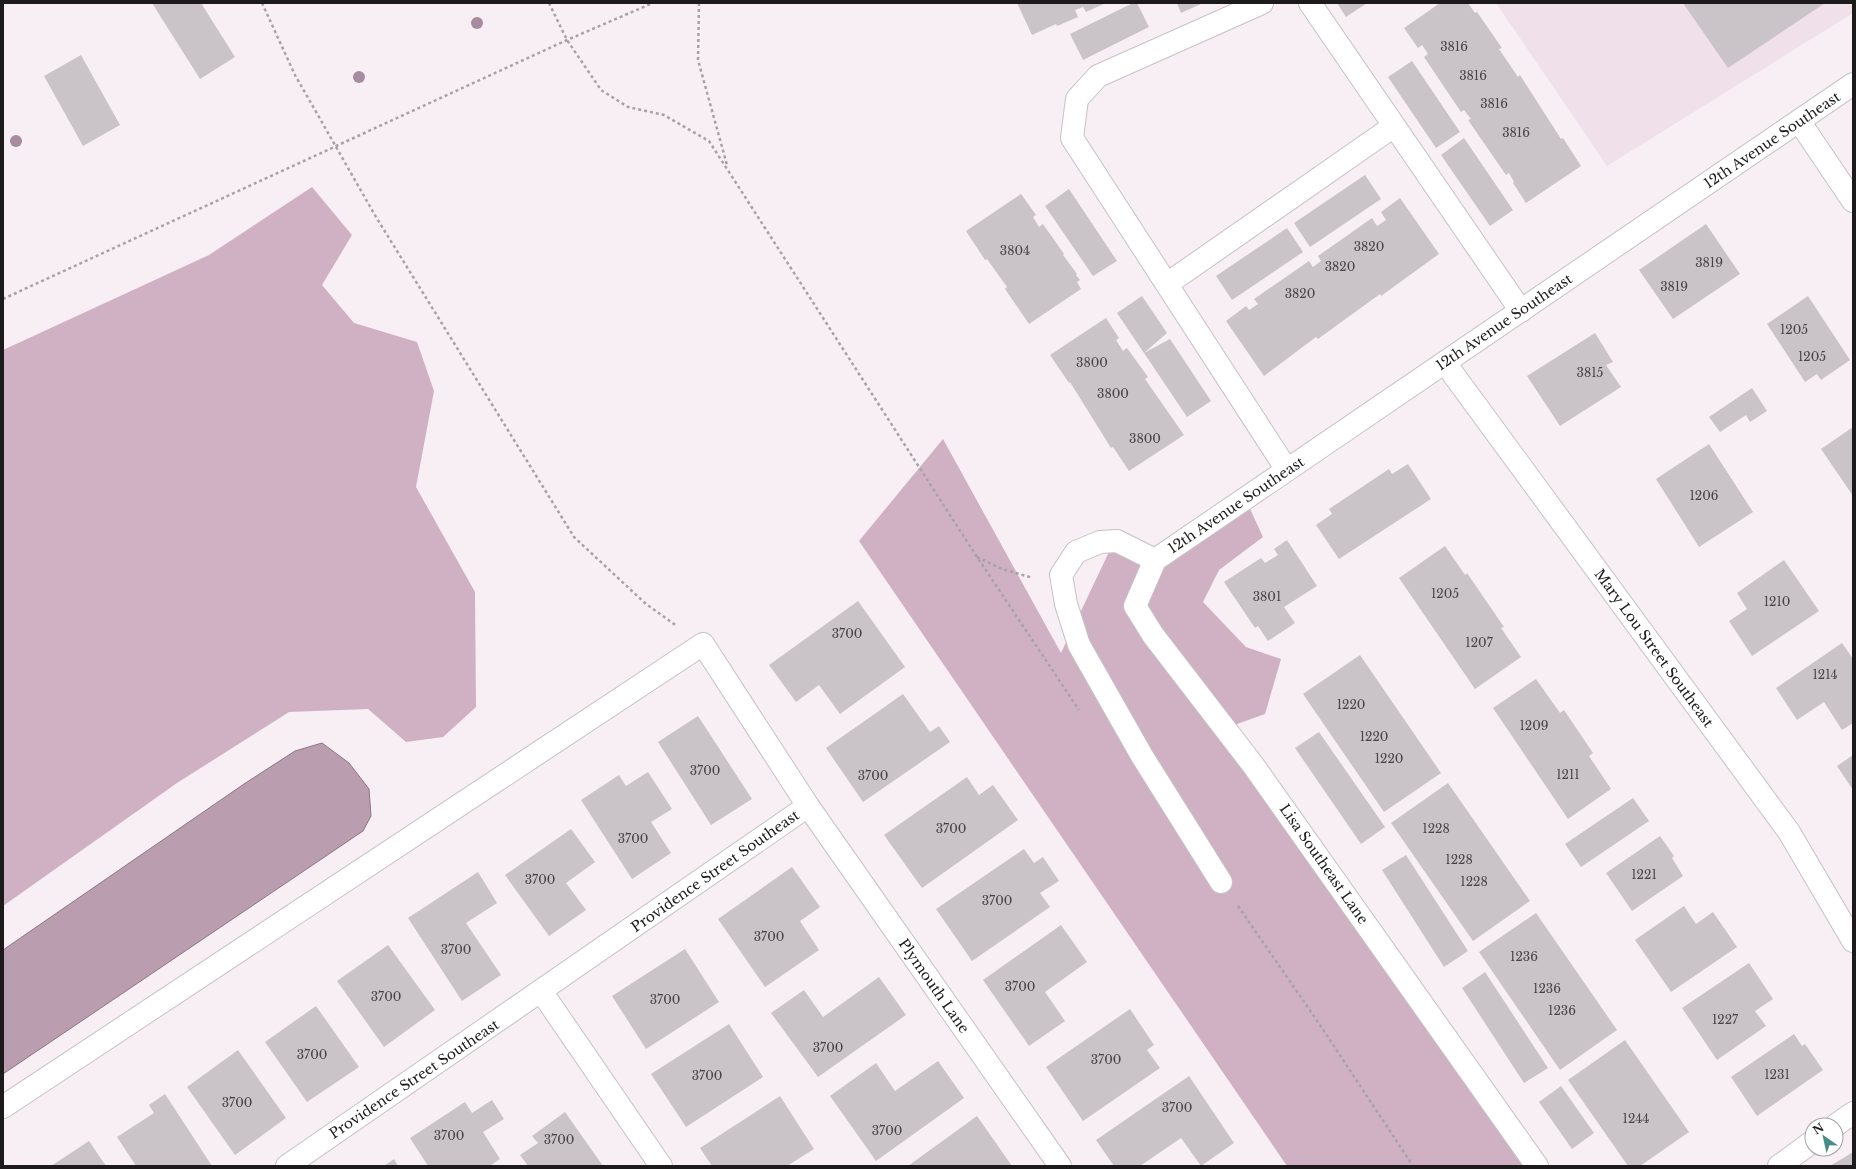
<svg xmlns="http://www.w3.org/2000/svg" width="1856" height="1169" viewBox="0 0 1856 1169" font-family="'Libre Baskerville',serif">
<rect width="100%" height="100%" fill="#f7eff4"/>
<path fill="#efe0e9" d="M 1496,3 L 1853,3 L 1853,13 L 1607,166 Z"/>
<path fill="#d0b1c4" d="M 312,187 L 352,235 L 322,285 L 354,323 L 417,342 L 434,391 L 416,487 L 475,592 L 476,707 L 443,737 L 406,742 L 368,709 L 289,712 L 177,783 L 3,906 L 3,350 L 209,255 Z
M 943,439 L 1061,653 L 1109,552 L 1155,560 L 1245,498 L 1263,537 L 1219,570 L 1203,602 L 1246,647 L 1281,659 L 1265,714 L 1226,728 L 1537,1166 L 1287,1166 L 859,541 Z"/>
<path fill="#bb9db0" stroke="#8b7683" d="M 322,743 L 349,763 L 369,789 L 371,816 L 363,831 L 3,1074 L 3,950 L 244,784 L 295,751 Z"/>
<path fill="#cac3c7" d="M 152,3 L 201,3 L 235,57 L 200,79 Z
M 1017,3 L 1106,3 L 1086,12 L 1083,7 L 1075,10 L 1078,17 L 1057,26 L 1056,24 L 1032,35 Z
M 1133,3 L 1137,3 L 1149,27 L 1083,60 L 1070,34 Z
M 1177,3 L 1203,3 L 1181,13 Z
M 1337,3 L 1367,3 L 1346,17 Z
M 1440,3 L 1468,3 L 1475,13 L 1477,12 L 1502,48 L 1499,49 L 1518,77 L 1520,75 L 1561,139 L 1563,138 L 1581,166 L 1526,203 L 1513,183 L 1514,182 L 1509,173 L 1506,175 L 1468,120 L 1471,119 L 1464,110 L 1461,112 L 1424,57 L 1428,54 L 1422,45 L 1418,48 L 1404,28 Z
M 1683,3 L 1825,3 L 1728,68 Z
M 81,55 L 120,125 L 83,146 L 44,76 Z
M 1412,61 L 1460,132 L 1436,148 L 1388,77 Z
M 1464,138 L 1513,210 L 1490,226 L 1441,155 Z
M 1365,175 L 1381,199 L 1310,247 L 1294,223 Z
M 1069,189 L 1117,261 L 1093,276 L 1045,206 Z
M 1021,194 L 1036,215 L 1033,217 L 1039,227 L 1043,224 L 1064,254 L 1063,255 L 1077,274 L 1076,275 L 1080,280 L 1077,282 L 1081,289 L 1029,324 L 1005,289 L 1007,287 L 987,259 L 985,260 L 966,231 Z
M 1400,198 L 1439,254 L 1381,296 L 1380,294 L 1318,339 L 1316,337 L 1264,376 L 1226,321 L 1246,306 L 1249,310 L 1258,304 L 1254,299 L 1309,261 L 1313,267 L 1321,261 L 1318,256 L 1372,218 L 1377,226 L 1386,220 L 1381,212 Z
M 1706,224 L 1740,274 L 1673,319 L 1639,270 Z
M 1287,228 L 1303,252 L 1232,300 L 1216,276 Z
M 1142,296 L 1167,333 L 1144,353 L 1117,313 Z
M 1808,296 L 1850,360 L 1821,380 L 1817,374 L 1805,382 L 1767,324 Z
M 1106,318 L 1119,338 L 1116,340 L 1123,351 L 1127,348 L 1148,377 L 1145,379 L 1184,435 L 1129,471 L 1113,447 L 1111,448 L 1070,382 L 1069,383 L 1050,355 Z
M 1595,333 L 1613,362 L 1606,365 L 1621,387 L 1560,426 L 1527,376 Z
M 1170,339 L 1211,401 L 1187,417 L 1144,353 Z
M 1752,388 L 1767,411 L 1750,422 L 1746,415 L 1720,432 L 1709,417 Z
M 1853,427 L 1853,496 L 1821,449 Z
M 1709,444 L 1753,512 L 1699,547 L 1656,479 Z
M 1408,464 L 1431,499 L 1339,559 L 1316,525 L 1332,514 L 1329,509 L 1389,469 L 1392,474 Z
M 1287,540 L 1317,586 L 1284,607 L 1295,623 L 1268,641 L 1258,626 L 1255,628 L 1224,582 L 1261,558 L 1265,563 L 1278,555 L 1274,549 Z
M 1445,546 L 1465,575 L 1467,573 L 1504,627 L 1501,628 L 1521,657 L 1475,689 L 1399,578 Z
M 1784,560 L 1819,611 L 1752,656 L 1729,621 L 1747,609 L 1737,593 Z
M 858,601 L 905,667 L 840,714 L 819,685 L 796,702 L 769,665 Z
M 1842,643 L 1853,659 L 1853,723 L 1842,730 L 1824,702 L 1797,720 L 1776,688 Z
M 1360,655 L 1441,773 L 1384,812 L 1303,694 Z
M 1536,679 L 1560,713 L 1564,710 L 1593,753 L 1589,756 L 1611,789 L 1568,819 L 1493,708 Z
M 903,694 L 930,732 L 939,726 L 950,742 L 863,802 L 826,748 Z
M 698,716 L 752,799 L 711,825 L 658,742 Z
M 1319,732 L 1385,827 L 1361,844 L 1295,748 Z
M 1853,755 L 1853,790 L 1837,766 Z
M 648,772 L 672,809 L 651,822 L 671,853 L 632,879 L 581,800 L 619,775 L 626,786 Z
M 967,777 L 979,795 L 993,785 L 1018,820 L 922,888 L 884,835 Z
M 1448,783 L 1530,901 L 1473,941 L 1391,823 Z
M 1633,798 L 1649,821 L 1581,867 L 1565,844 Z
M 571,829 L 595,862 L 566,883 L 586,910 L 549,936 L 505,875 Z
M 1660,836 L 1674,856 L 1672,858 L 1683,876 L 1632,911 L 1606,873 Z
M 1024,849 L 1034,863 L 1043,857 L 1059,881 L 1040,893 L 1050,907 L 972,961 L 936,909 Z
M 1406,855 L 1468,951 L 1444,967 L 1382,870 Z
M 792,867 L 820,907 L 800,921 L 819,950 L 765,987 L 718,919 Z
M 478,872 L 497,903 L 466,923 L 501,975 L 462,1001 L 408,918 Z
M 1684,906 L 1696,924 L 1713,912 L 1737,947 L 1671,992 L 1635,940 Z
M 1536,913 L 1617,1030 L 1560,1070 L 1479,952 Z
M 1061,925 L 1087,962 L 1045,992 L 1065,1021 L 1029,1046 L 983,980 Z
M 388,945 L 435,1010 L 384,1047 L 337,981 Z
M 685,949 L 719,1002 L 646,1049 L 612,996 Z
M 1749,963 L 1773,999 L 1755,1011 L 1766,1026 L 1717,1060 L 1682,1008 Z
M 1485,972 L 1548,1068 L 1524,1083 L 1462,988 Z
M 879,977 L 906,1015 L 818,1077 L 771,1013 L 804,990 L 823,1017 Z
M 316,1006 L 359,1067 L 307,1102 L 265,1042 Z
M 1130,1009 L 1154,1045 L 1147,1050 L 1160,1068 L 1083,1121 L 1046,1067 Z
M 729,1024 L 763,1077 L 686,1127 L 651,1074 Z
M 1794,1034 L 1802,1046 L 1805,1044 L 1823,1070 L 1757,1116 L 1731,1077 Z
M 1625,1040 L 1689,1132 L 1640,1166 L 1628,1166 L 1568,1080 Z
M 238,1050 L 286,1118 L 235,1155 L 187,1087 Z
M 938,1061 L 964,1098 L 876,1161 L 830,1096 L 876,1063 L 895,1091 Z
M 1189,1076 L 1234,1143 L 1201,1166 L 1181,1138 L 1140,1166 L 1114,1166 L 1096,1140 Z
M 1561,1086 L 1594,1133 L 1572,1149 L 1539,1102 Z
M 165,1094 L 212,1166 L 136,1166 L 117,1137 L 154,1113 L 149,1105 Z
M 780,1096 L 814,1149 L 787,1166 L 712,1166 L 700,1148 Z
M 492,1100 L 504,1119 L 483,1132 L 500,1159 L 490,1166 L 428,1166 L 410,1138 L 465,1102 L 472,1113 Z
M 565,1112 L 603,1166 L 528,1166 L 520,1155 L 538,1143 L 532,1136 Z
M 977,1116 L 1012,1166 L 908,1166 Z
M 89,1141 L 106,1166 L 51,1166 Z
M 1853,1152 L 1853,1166 L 1830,1166 Z
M 394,1159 L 398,1166 L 384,1166 Z"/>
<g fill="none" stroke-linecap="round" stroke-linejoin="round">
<defs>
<path id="minor" d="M 1262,3 L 1098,76 L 1077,99 L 1072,138 L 1287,470
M 1310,3 L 1521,311
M 1799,121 L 1853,201
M 1167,284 L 1394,126
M 1445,363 L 1789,832 L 1853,941
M 1155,560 L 1853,84
M 1155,560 L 1135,606 L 1153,635 L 1253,765 L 1537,1166
M 1155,560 L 1117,541 L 1100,542 L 1076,552 L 1061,575 L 1066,604 L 1079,645 L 1142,756 L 1221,882
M 541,991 L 661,1166
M 3,1107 L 703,644 L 808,806 L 1060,1166
M 1836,1125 L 1853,1113
M 287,1166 L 808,806
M 1779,1166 L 1812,1142"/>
</defs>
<use href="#minor" stroke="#c7c0c4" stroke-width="24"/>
<path stroke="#a7a2a5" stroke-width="2.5" stroke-dasharray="3 3" stroke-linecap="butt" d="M 262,3 L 295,75 L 376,217 L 574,537 L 646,604 L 677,626
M 549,3 L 567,40 L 601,90 L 628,107 L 664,115 L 709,141 L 977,557 L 1079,710
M 699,3 L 698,60 L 727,165
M 3,299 L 567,40 L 653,3
M 977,557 L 1002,569 L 1033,578
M 1238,906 L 1318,1022 L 1413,1166"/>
<use href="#minor" stroke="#fff" stroke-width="22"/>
</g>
<g fill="#a78b9e">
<circle cx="477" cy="23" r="6"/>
<circle cx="359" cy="77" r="6"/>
<circle cx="16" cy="141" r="6"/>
</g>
<g text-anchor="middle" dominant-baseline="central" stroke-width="4" stroke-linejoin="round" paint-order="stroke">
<g font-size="12" fill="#484446">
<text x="1454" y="46">3816</text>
<text x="1473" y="75">3816</text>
<text x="1494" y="103">3816</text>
<text x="1516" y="132">3816</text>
<text x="1369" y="246">3820</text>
<text x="1015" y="250">3804</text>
<text x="1709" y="262">3819</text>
<text x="1340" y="266">3820</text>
<text x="1674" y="286">3819</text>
<text x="1300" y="293">3820</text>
<text x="1794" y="329">1205</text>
<text x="1812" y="356">1205</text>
<text x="1092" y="362">3800</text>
<text x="1590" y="372">3815</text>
<text x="1113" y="393">3800</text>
<text x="1145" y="438">3800</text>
<text x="1704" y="495">1206</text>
<text x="1445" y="593">1205</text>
<text x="1267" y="596">3801</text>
<text x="1777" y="601">1210</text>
<text x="847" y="633">3700</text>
<text x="1479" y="642">1207</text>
<text x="1825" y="674">1214</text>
<text x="1351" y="704">1220</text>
<text x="1534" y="725">1209</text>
<text x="1374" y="736">1220</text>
<text x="1389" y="758">1220</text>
<text x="705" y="770">3700</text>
<text x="1568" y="774">1211</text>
<text x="873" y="775">3700</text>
<text x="951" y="828">3700</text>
<text x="1436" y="828">1228</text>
<text x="633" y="838">3700</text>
<text x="1459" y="859">1228</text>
<text x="1644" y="874">1221</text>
<text x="540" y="879">3700</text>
<text x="1474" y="881">1228</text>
<text x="997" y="900">3700</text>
<text x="769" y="936">3700</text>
<text x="456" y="949">3700</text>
<text x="1524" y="956">1236</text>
<text x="1020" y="986">3700</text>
<text x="1547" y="988">1236</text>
<text x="386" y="996">3700</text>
<text x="665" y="999">3700</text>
<text x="1562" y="1010">1236</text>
<text x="1725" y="1019">1227</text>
<text x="828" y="1047">3700</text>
<text x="312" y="1054">3700</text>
<text x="1106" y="1059">3700</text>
<text x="1777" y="1074">1231</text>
<text x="707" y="1075">3700</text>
<text x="237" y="1102">3700</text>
<text x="1177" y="1107">3700</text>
<text x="1636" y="1118">1244</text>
<text x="887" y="1130">3700</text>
<text x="449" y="1135">3700</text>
<text x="559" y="1139">3700</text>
</g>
<g font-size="14" fill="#1c1a1b" stroke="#fff">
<text transform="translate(1772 140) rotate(-34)">12th Avenue Southeast</text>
<text transform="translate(1504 322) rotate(-34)">12th Avenue Southeast</text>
<text transform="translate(1236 505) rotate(-34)">12th Avenue Southeast</text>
<text transform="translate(1654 648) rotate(54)">Mary Lou Street Southeast</text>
<text transform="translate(1324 864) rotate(55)">Lisa Southeast Lane</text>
<text transform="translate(715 871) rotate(-35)">Providence Street Southeast</text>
<text transform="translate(934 986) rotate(55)">Plymouth Lane</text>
<text transform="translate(414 1079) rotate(-34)">Providence Street Southeast</text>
</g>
</g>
<rect width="1856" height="1169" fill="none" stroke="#1c1a1b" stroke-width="8"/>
<g transform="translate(1824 1137) rotate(326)"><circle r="19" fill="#ffffff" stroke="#a4a3a4"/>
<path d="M0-3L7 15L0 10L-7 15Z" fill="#468d89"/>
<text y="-6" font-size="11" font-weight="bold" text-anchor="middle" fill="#1c1a1b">N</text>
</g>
</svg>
